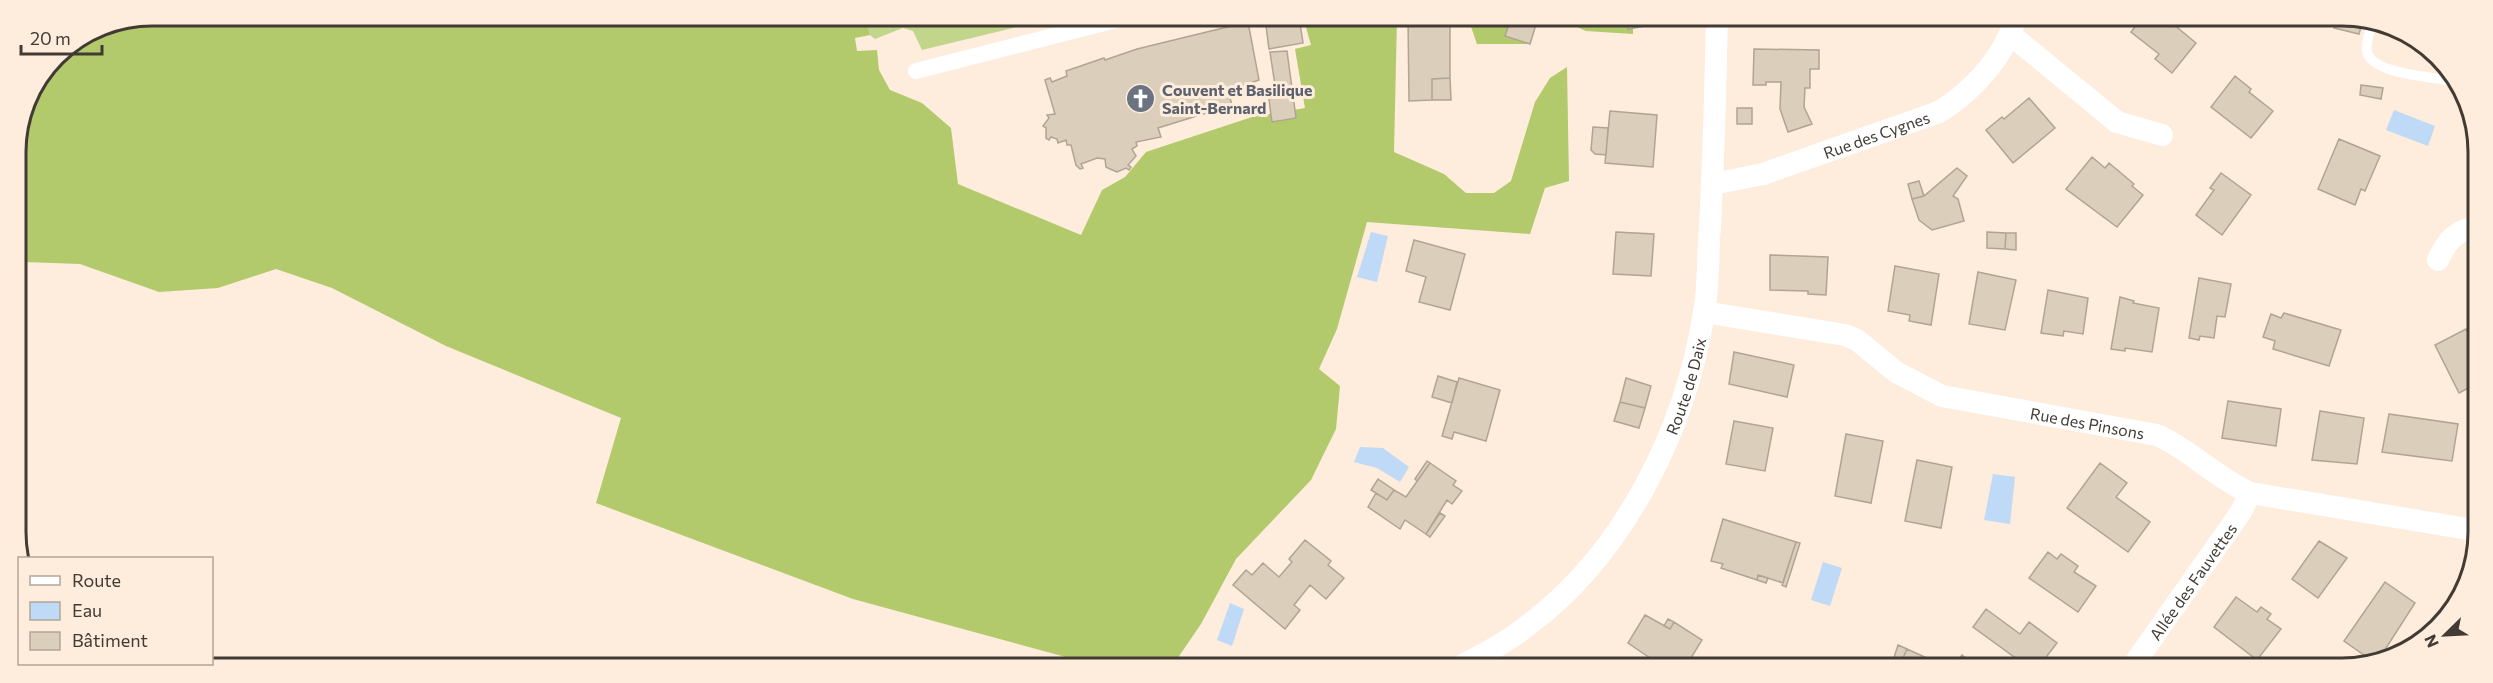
<svg xmlns="http://www.w3.org/2000/svg" width="2493" height="683" viewBox="0 0 2493 683" font-family="Commissioner,sans-serif">
<rect width="100%" height="100%" fill="#feecdc"/>
<path fill="#c1d58b" d="M 865,16 L 1058,17 L 922,50 L 913,31 L 903,28 L 875,39 L 870,35 Z"/>
<path fill="#b2ca6c" d="M 152,15 L 865,16 L 870,35 L 855,38 L 857,51 L 877,50 L 879,70 L 890,90 L 922,103 L 951,128 L 958,184 L 1081,235 L 1102,190 L 1125,177 L 1146,152 L 1252,117 L 1305,108 L 1295,49 L 1311,45 L 1303,17 L 1397,18 L 1394,152 L 1444,174 L 1466,193 L 1494,193 L 1511,181 L 1535,102 L 1550,78 L 1567,67 L 1569,181 L 1545,188 L 1530,234 L 1367,222 L 1337,329 L 1319,369 L 1340,386 L 1336,429 L 1311,480 L 1236,559 L 1201,624 L 1173,665 L 1095,665 L 853,599 L 596,503 L 621,418 L 446,346 L 332,288 L 276,269 L 218,288 L 159,292 L 80,264 L 25,262 L 16,267 L 15,143 L 29,92 L 55,55 L 100,25 Z
M 1468,18 L 1540,18 L 1527,44 L 1477,44 Z
M 1557,18 L 1633,18 L 1633,34 L 1586,31 Z"/>
<path fill="#bfdaf7" d="M 2394,110 L 2435,126 L 2428,146 L 2386,130 Z
M 1371,232 L 1388,236 L 1377,282 L 1357,277 Z
M 1360,447 L 1383,448 L 1409,467 L 1400,482 L 1377,468 L 1354,462 Z
M 1993,474 L 2015,477 L 2010,524 L 1984,520 Z
M 1823,562 L 1842,568 L 1830,606 L 1811,600 Z
M 1230,603 L 1244,609 L 1232,646 L 1217,640 Z"/>
<path fill="#dbcfbc" stroke="#b0a492" stroke-width="1.5" d="M 1299,17 L 1303,43 L 1269,49 L 1265,18 Z
M 1408,18 L 1450,18 L 1450,78 L 1432,79 L 1432,100 L 1409,101 Z
M 1511,18 L 1538,18 L 1530,44 L 1505,36 Z
M 1629,18 L 1650,18 L 1650,25 L 1628,29 Z
M 2141,19 L 2167,19 L 2196,43 L 2172,73 L 2155,59 L 2159,54 L 2131,32 Z
M 2337,19 L 2363,20 L 2359,34 L 2334,28 Z
M 1248,22 L 1259,80 L 1228,91 L 1232,105 L 1158,128 L 1161,137 L 1136,142 L 1137,146 L 1132,149 L 1136,156 L 1128,165 L 1131,167 L 1129,170 L 1126,168 L 1117,172 L 1110,169 L 1106,167 L 1105,159 L 1097,158 L 1081,164 L 1083,168 L 1080,169 L 1076,165 L 1071,145 L 1067,145 L 1066,140 L 1058,143 L 1057,139 L 1051,137 L 1049,140 L 1046,138 L 1046,128 L 1043,126 L 1049,118 L 1047,115 L 1055,114 L 1045,80 L 1050,78 L 1052,82 L 1067,76 L 1066,71 L 1104,58 L 1105,60 L 1137,49 Z
M 1754,49 L 1819,50 L 1819,69 L 1810,69 L 1810,88 L 1805,88 L 1804,107 L 1812,124 L 1788,132 L 1780,109 L 1781,82 L 1766,82 L 1766,85 L 1753,85 Z
M 1287,51 L 1296,118 L 1272,122 L 1268,93 L 1276,92 L 1270,52 Z
M 2235,76 L 2251,89 L 2249,92 L 2273,111 L 2251,138 L 2211,107 Z
M 1450,78 L 1451,100 L 1432,100 L 1432,79 Z
M 2361,85 L 2383,88 L 2381,99 L 2360,95 Z
M 2029,98 L 2055,128 L 2013,163 L 1986,130 L 2002,117 L 2004,119 Z
M 1737,108 L 1752,108 L 1752,124 L 1737,124 Z
M 1610,111 L 1657,115 L 1653,167 L 1605,163 Z
M 1593,127 L 1608,128 L 1606,155 L 1595,154 L 1591,150 Z
M 2339,139 L 2380,156 L 2365,191 L 2361,189 L 2355,205 L 2318,189 Z
M 2092,157 L 2105,168 L 2109,163 L 2134,184 L 2132,186 L 2143,195 L 2117,227 L 2066,189 Z
M 1957,168 L 1967,176 L 1953,196 L 1958,199 L 1964,221 L 1932,230 L 1919,220 L 1912,199 L 1924,196 Z
M 2221,173 L 2251,195 L 2222,235 L 2196,215 L 2214,190 L 2210,188 Z
M 1919,181 L 1924,196 L 1912,199 L 1908,184 Z
M 1616,232 L 1654,234 L 1651,276 L 1613,274 Z
M 1987,232 L 2006,233 L 2005,249 L 1987,248 Z
M 2006,233 L 2016,233 L 2016,250 L 2005,249 Z
M 1414,240 L 1465,254 L 1450,310 L 1419,302 L 1426,277 L 1406,271 Z
M 1770,255 L 1828,257 L 1826,295 L 1808,294 L 1808,291 L 1770,290 Z
M 1895,266 L 1939,274 L 1931,325 L 1909,321 L 1910,315 L 1888,311 Z
M 1978,272 L 2016,280 L 2005,330 L 1969,324 Z
M 2199,278 L 2231,284 L 2225,317 L 2217,316 L 2214,338 L 2200,336 L 2199,340 L 2189,338 Z
M 2048,290 L 2088,298 L 2083,334 L 2064,331 L 2063,336 L 2041,333 Z
M 2120,297 L 2134,301 L 2133,303 L 2159,308 L 2152,352 L 2125,348 L 2125,351 L 2111,349 Z
M 2284,313 L 2341,330 L 2329,366 L 2273,349 L 2275,341 L 2263,337 L 2271,314 L 2281,318 Z
M 2466,329 L 2474,346 L 2474,385 L 2459,393 L 2435,345 Z
M 1734,352 L 1794,365 L 1787,397 L 1729,384 Z
M 1438,376 L 1457,382 L 1452,403 L 1432,397 Z
M 1459,378 L 1500,390 L 1486,441 L 1454,432 L 1452,439 L 1442,436 Z
M 1626,378 L 1651,386 L 1645,408 L 1620,402 Z
M 2228,401 L 2281,409 L 2276,446 L 2222,438 Z
M 1620,402 L 1645,408 L 1639,428 L 1614,421 Z
M 2320,411 L 2364,418 L 2357,464 L 2312,460 Z
M 2389,414 L 2458,424 L 2452,461 L 2382,452 Z
M 1734,421 L 1773,428 L 1765,471 L 1726,464 Z
M 1846,434 L 1883,441 L 1871,503 L 1835,496 Z
M 1917,460 L 1952,467 L 1941,528 L 1905,521 Z
M 1427,461 L 1430,463 L 1417,481 L 1415,479 Z
M 1430,463 L 1456,481 L 1453,485 L 1462,491 L 1452,504 L 1447,500 L 1426,534 L 1405,520 L 1400,529 L 1368,507 L 1376,493 L 1387,500 L 1394,490 L 1406,497 Z
M 2100,463 L 2127,483 L 2116,497 L 2150,522 L 2128,552 L 2067,508 Z
M 1378,479 L 1394,490 L 1387,500 L 1371,490 Z
M 1440,513 L 1445,516 L 1430,537 L 1426,534 Z
M 1723,519 L 1796,542 L 1783,583 L 1758,575 L 1757,580 L 1721,568 L 1723,564 L 1711,561 Z
M 1305,540 L 1331,561 L 1328,565 L 1344,578 L 1326,599 L 1310,585 L 1294,605 L 1300,610 L 1285,629 L 1233,585 L 1246,570 L 1252,575 L 1263,563 L 1279,577 L 1292,562 L 1289,559 Z
M 2319,541 L 2347,558 L 2318,598 L 2292,579 Z
M 1796,542 L 1800,543 L 1786,587 L 1782,585 Z
M 2048,552 L 2057,559 L 2061,554 L 2078,566 L 2074,572 L 2096,586 L 2078,612 L 2029,578 Z
M 1758,575 L 1768,578 L 1766,583 L 1757,580 Z
M 2385,582 L 2415,603 L 2381,656 L 2371,660 L 2344,641 Z
M 2236,597 L 2257,612 L 2261,607 L 2271,614 L 2267,619 L 2281,629 L 2257,660 L 2214,627 Z
M 1986,609 L 2020,634 L 2029,622 L 2057,643 L 2044,660 L 2041,658 L 2035,667 L 2028,667 L 1973,627 Z
M 1645,615 L 1670,629 L 1674,622 L 1702,640 L 1686,666 L 1662,666 L 1628,643 Z
M 1668,619 L 1674,622 L 1670,629 L 1664,626 Z
M 1898,645 L 1907,649 L 1899,667 L 1891,667 Z
M 1907,649 L 1929,659 L 1926,667 L 1899,667 Z
M 1962,655 L 1978,667 L 1953,667 Z"/>
<g fill="none" stroke-linecap="round" stroke-linejoin="round">
<path stroke="#fff" stroke-width="10" d="M 2373,20 C 2371,29 2365,42 2367,52 C 2372,74 2433,77 2453,81"/>
<path stroke="#fff" stroke-width="16" d="M 916,71 L 1128,17"/>
<g stroke="#fff" stroke-width="22">
<path d="M 2011,35 L 2117,122 L 2162,135"/>
<path id="s1" d="M 1713,184 L 1763,174 L 1939,112 C 1972,92 2005,56 2015,19"/>
<path d="M 2438,260 C 2446,242 2455,231 2475,227"/>
<path id="s2" d="M 1704,312 L 1845,335 L 1857,340 L 1896,372 L 1942,396 L 2157,435 C 2191,450 2216,478 2250,493 L 2474,530"/>
<path id="s3" d="M 1461,666 C 1484,654 1507,642 1527,626 C 1624,554 1685,431 1704,313 C 1708,290 1708,264 1709,241 C 1714,167 1715,92 1717,18"/>
<path id="s4" d="M 2132,667 L 2241,512 L 2250,493"/>
</g>
</g>
<defs>
<symbol id="church-disc" viewBox="-11 -11 22 22"><circle r="9.5" fill="#6b7280" stroke="#feecdc"/><path d="M-1.2-6h2.4v3.5h3.3v2.4h-3.3V6h-2.4V-.1h-3.3v-2.4h3.3Z" fill="#fff"/></symbol>
</defs>
<g fill-rule="evenodd">
<use href="#church-disc" x="1124" y="82" width="33" height="33"/>
</g>
<g text-anchor="middle" dominant-baseline="central" stroke-width="6" stroke-linejoin="round" paint-order="stroke">
<g font-size="16" font-weight="bold" fill="#5b616d" stroke="#feecdc" text-anchor="start">
<text x="1162" y="89">Couvent et Basilique<tspan x="1162" dy="18">Saint-Bernard</tspan></text>
</g>
<g font-size="16" fill="#423b34" stroke="#feecdc">
<text stroke="none"><textPath href="#s1" startOffset="171">Rue des Cygnes</textPath></text>
<text stroke="none"><textPath href="#s3" startOffset="370">Route de Daix</textPath></text>
<text stroke="none"><textPath href="#s2" startOffset="406">Rue des Pinsons</textPath></text>
<text stroke="none"><textPath href="#s4" startOffset="105">Allée des Fauvettes</textPath></text>
</g>
</g>
<path d="M0 0H2493V683H0ZM152 26H2342A126 126 0 0 1 2468 152V532A126 126 0 0 1 2342 658H152A126 126 0 0 1 26 532V152A126 126 0 0 1 152 26Z" fill="#feecdc" fill-rule="evenodd"/>
<path fill="none" stroke="#423b34" stroke-width="3" d="M152 26H2342A126 126 0 0 1 2468 152V532A126 126 0 0 1 2342 658H152A126 126 0 0 1 26 532V152A126 126 0 0 1 152 26Z"/>
<rect x="18" y="557" width="195" height="108" fill="#feecdc" stroke="#b3a599" stroke-width="1.5"/>
<rect x="30" y="576" width="30" height="9" fill="#ffffff" stroke="#b3a599" stroke-width="1.5"/>
<text x="72" y="587" font-size="18" fill="#423b34">Route</text>
<rect x="30" y="602" width="30" height="18" fill="#bfdaf7" stroke="#b3a599" stroke-width="1.5"/>
<text x="72" y="617" font-size="18" fill="#423b34">Eau</text>
<rect x="30" y="632" width="30" height="18" fill="#dbcfbc" stroke="#b3a599" stroke-width="1.5"/>
<text x="72" y="647" font-size="18" fill="#423b34">Bâtiment</text>
<g transform="translate(2445 635) rotate(246)" stroke="#feecdc" stroke-width="4.5" paint-order="stroke">
<path d="M0-4.5L10 22L0 15L-10 22Z" fill="#423b34"/>
<text y="-9" font-size="16" font-weight="bold" text-anchor="middle" fill="#423b34">N</text>
</g>
<path d="M21 45v9h81v-9" fill="none" stroke="#423b34" stroke-width="3"/>
<text x="30" y="45" font-size="18" fill="#423b34" stroke="#feecdc" stroke-width="4.5" paint-order="stroke">20 m</text>
</svg>
